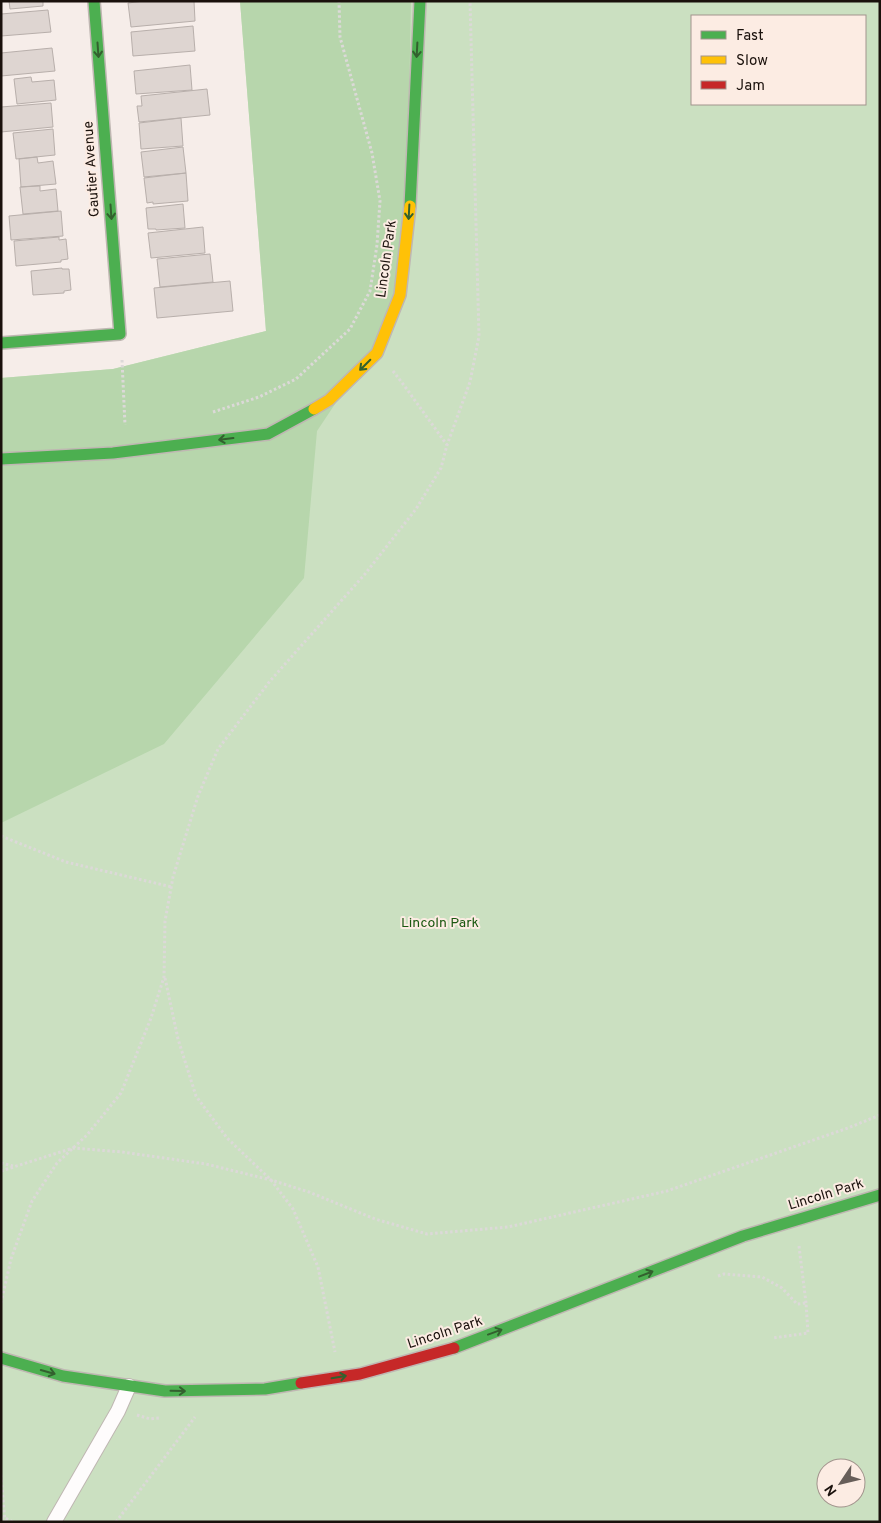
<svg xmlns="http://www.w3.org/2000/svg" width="881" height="1523" viewBox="0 0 881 1523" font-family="Overpass,sans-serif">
<rect width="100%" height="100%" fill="#f6ede9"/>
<path fill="#cbe0c1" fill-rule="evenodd" d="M 240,1 L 880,1 L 880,1522 L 1,1522 L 1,378 L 113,369 L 266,331 ZM 692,16 L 865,16 L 865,104 L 692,104 ZM 826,1468 L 856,1468 L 856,1498 L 826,1498 Z"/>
<path fill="#b7d6ac" d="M 240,1 L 411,1 L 405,299 L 317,431 L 304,578 L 164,744 L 1,823 L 1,378 L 113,369 L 266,331 Z"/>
<path fill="#ded5d1" stroke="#b8afab" d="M 9,1 L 43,1 L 43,6 L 10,9 Z
M 144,1 L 194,1 L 195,21 L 131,27 L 128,3 Z
M 48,10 L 51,32 L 1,36 L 1,14 Z
M 193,26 L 195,51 L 133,56 L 131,32 Z
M 52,48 L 55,71 L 1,76 L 1,53 Z
M 190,65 L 192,90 L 136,94 L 134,71 Z
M 31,77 L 32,82 L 54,80 L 56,100 L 17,104 L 14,79 Z
M 207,89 L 210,115 L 139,122 L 137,106 L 142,106 L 141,96 Z
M 51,103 L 53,127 L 1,132 L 1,107 Z
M 181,118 L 183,146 L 141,149 L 139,123 Z
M 53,129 L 55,155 L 16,159 L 13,133 Z
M 183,147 L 186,173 L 144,177 L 141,152 Z
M 37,157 L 38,163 L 53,161 L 56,184 L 21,187 L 19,159 Z
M 186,173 L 188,201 L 153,204 L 153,202 L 147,203 L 144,178 Z
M 40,186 L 40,191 L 56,189 L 58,211 L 23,214 L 20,187 Z
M 183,204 L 185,228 L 156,230 L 156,229 L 148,229 L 146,208 Z
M 61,211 L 63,236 L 11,240 L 9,216 Z
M 203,227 L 205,253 L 151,258 L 148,233 Z
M 59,237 L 59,240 L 66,239 L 68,259 L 61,260 L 61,262 L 16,266 L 14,241 Z
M 210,254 L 213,282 L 160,287 L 157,259 Z
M 62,268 L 62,269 L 69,269 L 71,290 L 64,291 L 64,293 L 33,295 L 31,271 Z
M 230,281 L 233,311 L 157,318 L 154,288 Z"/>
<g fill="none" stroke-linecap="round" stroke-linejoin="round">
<defs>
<path id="lane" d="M 54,1522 L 118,1411 L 129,1386"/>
<path id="fast" d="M 410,206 L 420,1
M 1,343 L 120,334 L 94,1
M 1,459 L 113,453 L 268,434 L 314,409
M 454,1348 L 743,1236 L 880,1195
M 1,1358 L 63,1376 L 165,1391 L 265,1389 L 301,1383"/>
<path id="slow" d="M 314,409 L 329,400 L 377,353 L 400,295 L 410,206"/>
<path id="jam" d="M 301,1383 L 360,1374 L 454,1348"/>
</defs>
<use href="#lane" stroke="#bfb7b2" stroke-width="16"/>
<use href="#fast" stroke="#bfb7b2" stroke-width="14"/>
<use href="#slow" stroke="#bfb7b2" stroke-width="14"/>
<use href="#jam" stroke="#bfb7b2" stroke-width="14"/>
<path stroke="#dcd9d8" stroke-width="3" stroke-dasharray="2.5 2.5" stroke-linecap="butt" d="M 122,360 L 125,425
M 393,371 L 406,388 L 447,445
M 213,412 L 259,397 L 296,379 L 350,329 L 370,291 L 377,245 L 380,201 L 372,153 L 340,37 L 339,1
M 1,836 L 66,862 L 172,887
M 165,978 L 178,1039 L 196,1096 L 227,1138 L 271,1180 L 293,1209 L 318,1267 L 335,1352
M 1,1163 L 13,1166
M 1,1171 L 73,1148 L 122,1152 L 206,1164 L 271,1180 L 309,1192 L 375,1219 L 427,1234 L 508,1227 L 667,1191 L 848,1128 L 880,1115
M 799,1246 L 806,1303
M 718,1276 L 724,1274 L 762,1277 L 782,1288 L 797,1304 L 806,1303 L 808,1333 L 773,1338
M 1,1303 L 11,1259 L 32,1201 L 57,1163 L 87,1135 L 121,1093 L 151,1018 L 164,977 L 165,921 L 173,877 L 198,796 L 218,749 L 270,681 L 365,574 L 416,509 L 441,468 L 447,445 L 470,382 L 479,336 L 470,1
M 137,1415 L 150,1419 L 160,1418
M 1,1475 L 5,1522
M 1,1518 L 5,1518 L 13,1522
M 116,1522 L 195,1417"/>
<use href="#lane" stroke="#fefcfc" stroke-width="14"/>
<use href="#fast" stroke="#4caf50" stroke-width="11"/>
<use href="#slow" stroke="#ffc107" stroke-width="11"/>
<use href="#jam" stroke="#c62828" stroke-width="11"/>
</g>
<defs><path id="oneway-shaft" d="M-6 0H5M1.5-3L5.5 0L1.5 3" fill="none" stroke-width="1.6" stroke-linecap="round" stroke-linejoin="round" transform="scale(1.25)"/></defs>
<g stroke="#33602e">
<use href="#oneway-shaft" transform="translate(98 50) rotate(86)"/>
<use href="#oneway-shaft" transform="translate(417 50) rotate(93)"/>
<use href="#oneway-shaft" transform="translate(111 212) rotate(86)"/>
<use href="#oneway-shaft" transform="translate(409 212) rotate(93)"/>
<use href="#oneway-shaft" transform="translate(365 365) rotate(135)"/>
<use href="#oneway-shaft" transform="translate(226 439) rotate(173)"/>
<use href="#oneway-shaft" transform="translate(646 1274) rotate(-21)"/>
<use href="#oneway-shaft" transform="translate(495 1332) rotate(-20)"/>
<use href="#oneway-shaft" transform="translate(48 1372) rotate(16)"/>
<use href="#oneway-shaft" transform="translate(339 1377) rotate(-9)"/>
<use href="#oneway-shaft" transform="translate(178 1391) rotate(1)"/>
</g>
<g text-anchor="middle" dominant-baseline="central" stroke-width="4" stroke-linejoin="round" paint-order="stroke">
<g font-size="14" fill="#1a110c" stroke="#fcece3">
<text transform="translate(92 169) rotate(-94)">Gautier Avenue</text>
<text transform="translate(387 259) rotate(-82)">Lincoln Park</text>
<text transform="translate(826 1195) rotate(-17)">Lincoln Park</text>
<text transform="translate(445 1333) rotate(-18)">Lincoln Park</text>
</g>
<g font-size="14" fill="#1a5810" stroke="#fcece3">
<text x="440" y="923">Lincoln Park</text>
</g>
</g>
<rect width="881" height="1523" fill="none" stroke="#1a110c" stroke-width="5"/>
<rect x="691" y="15" width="175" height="90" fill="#fcece3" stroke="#a2948d"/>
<rect x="701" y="31" width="25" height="8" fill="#4caf50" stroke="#a2948d"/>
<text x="736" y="40" font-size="15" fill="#1a110c">Fast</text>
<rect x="701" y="56" width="25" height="8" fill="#ffc107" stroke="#a2948d"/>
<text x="736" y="65" font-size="15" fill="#1a110c">Slow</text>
<rect x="701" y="81" width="25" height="8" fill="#c62828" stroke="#a2948d"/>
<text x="736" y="90" font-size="15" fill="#1a110c">Jam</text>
<g transform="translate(841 1483) rotate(235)"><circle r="24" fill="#fcece3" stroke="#a2948d"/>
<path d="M0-4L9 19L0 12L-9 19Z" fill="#675e59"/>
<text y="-8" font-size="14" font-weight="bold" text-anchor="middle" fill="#1a110c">N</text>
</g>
</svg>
